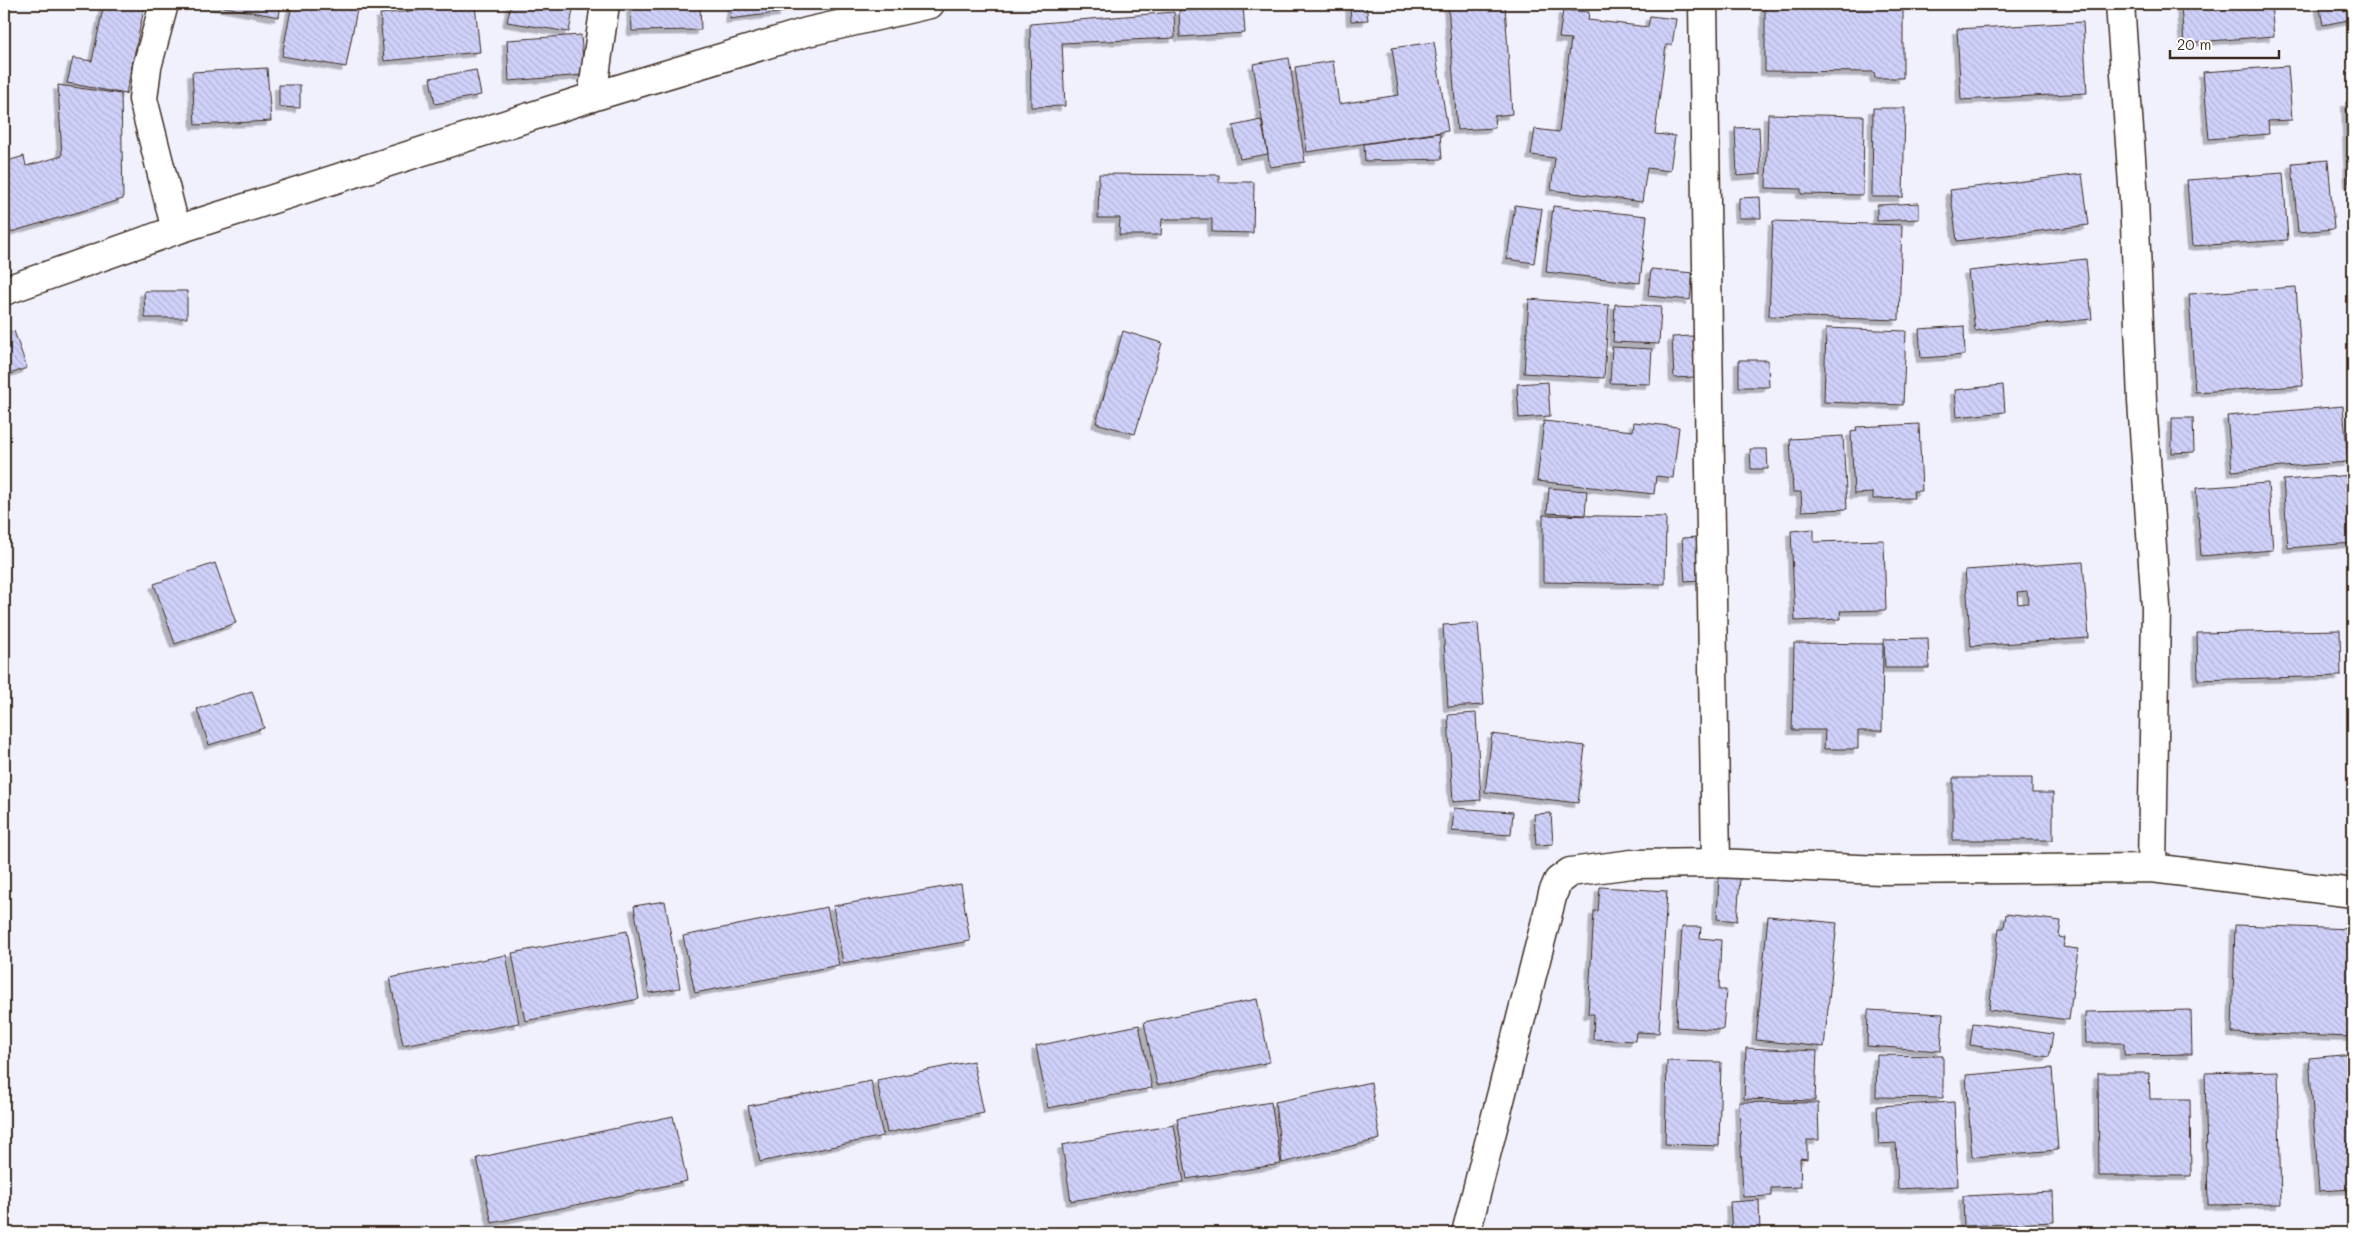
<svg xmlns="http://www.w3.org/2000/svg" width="2357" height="1237" viewBox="0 0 2357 1237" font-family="Mali,sans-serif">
<defs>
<pattern id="building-back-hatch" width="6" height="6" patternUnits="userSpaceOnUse" patternTransform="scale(1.25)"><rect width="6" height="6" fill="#cfd1fa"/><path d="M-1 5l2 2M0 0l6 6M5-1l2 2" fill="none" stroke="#b3b4d6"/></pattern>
<filter id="shadow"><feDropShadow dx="-4.5" dy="4.5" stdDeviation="0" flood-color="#0004"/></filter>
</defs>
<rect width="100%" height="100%" fill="#f1f1fe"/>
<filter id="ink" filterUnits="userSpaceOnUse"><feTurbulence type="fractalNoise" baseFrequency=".02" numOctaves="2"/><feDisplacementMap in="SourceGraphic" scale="10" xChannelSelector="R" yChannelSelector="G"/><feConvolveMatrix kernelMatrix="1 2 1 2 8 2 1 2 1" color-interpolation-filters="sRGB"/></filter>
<g filter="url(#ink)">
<path fill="url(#building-back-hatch)" stroke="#3b2a1e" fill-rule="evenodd" filter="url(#shadow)" d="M 104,4 L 145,4 L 126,94 L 67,83 L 73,58 L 92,61 Z
M 208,4 L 281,4 L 279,17 Z
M 292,4 L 358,4 L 346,67 L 282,56 Z
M 511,4 L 574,4 L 569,32 L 507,22 Z
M 631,4 L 700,4 L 701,30 L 632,31 Z
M 732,4 L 783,4 L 784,12 L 730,19 Z
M 1194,4 L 1243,4 L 1245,33 L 1180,37 L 1179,10 L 1194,10 Z
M 1350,4 L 1366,4 L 1368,20 L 1351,21 Z
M 1448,4 L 1505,5 L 1512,114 L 1494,116 L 1495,128 L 1457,130 Z
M 1765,4 L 1903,4 L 1903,78 L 1875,78 L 1874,72 L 1765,71 Z
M 2230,4 L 2271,4 L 2274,36 L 2184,43 L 2181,7 Z
M 2319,4 L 2353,4 L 2353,19 L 2323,25 Z
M 475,5 L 480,52 L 384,61 L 380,14 Z
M 1563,10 L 1589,12 L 1588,20 L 1648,27 L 1650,16 L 1676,19 L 1672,45 L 1666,45 L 1655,134 L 1675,136 L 1670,171 L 1647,168 L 1642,202 L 1551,190 L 1555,158 L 1531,155 L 1535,129 L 1559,132 L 1571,39 L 1559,38 Z
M 1174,12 L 1175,38 L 1062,43 L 1065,106 L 1031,107 L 1030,24 Z
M 2083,22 L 2087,93 L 1961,100 L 1957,29 Z
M 581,35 L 584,75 L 509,81 L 507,40 Z
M 1434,42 L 1448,131 L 1307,152 L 1295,67 L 1333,61 L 1339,104 L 1399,95 L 1392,48 Z
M 1289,58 L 1305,162 L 1270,167 L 1253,64 Z
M 2288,66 L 2292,120 L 2268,121 L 2269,134 L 2209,139 L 2203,72 Z
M 267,68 L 271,121 L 195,125 L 192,72 Z
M 476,70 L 481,95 L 435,104 L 430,78 Z
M 58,85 L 121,94 L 123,199 L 4,234 L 4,162 L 24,156 L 26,166 L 62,156 Z
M 279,85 L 300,85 L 300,108 L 279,107 Z
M 2346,102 L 2353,102 L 2353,183 L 2349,183 Z
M 1873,108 L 1905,108 L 1903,197 L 1872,197 Z
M 1768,114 L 1864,116 L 1863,195 L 1801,194 L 1801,189 L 1766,188 Z
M 1261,120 L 1268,154 L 1240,159 L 1233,126 Z
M 1759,127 L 1761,174 L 1737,176 L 1735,128 Z
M 1440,133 L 1442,159 L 1365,161 L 1364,144 Z
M 2328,160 L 2334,229 L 2298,232 L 2292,163 Z
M 2283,173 L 2288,240 L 2192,246 L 2187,180 Z
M 1099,174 L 1219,175 L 1219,182 L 1254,182 L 1253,233 L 1212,232 L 1212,219 L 1162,219 L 1161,235 L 1119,235 L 1120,218 L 1098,218 Z
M 2082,174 L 2089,225 L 1957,241 L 1950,190 Z
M 1760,197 L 1761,218 L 1739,218 L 1739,198 Z
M 1919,203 L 1919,219 L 1877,221 L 1877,205 Z
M 1515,205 L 1542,209 L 1534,263 L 1507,259 Z
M 1553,206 L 1647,216 L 1640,283 L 1546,272 Z
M 1773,221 L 1902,225 L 1899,320 L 1769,316 Z
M 2086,259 L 2092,319 L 1975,331 L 1968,271 Z
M 1651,269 L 1693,273 L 1690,300 L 1648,296 Z
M 2296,287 L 2303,386 L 2195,392 L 2189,294 Z
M 144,291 L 187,291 L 187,318 L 145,318 Z
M 1529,299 L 1609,305 L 1604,378 L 1524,373 Z
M 1615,304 L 1661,306 L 1659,344 L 1613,342 Z
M 1964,326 L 1965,355 L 1921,358 L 1919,329 Z
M 1826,328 L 1906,331 L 1903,405 L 1824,402 Z
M 14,331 L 27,368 L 4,376 L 4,335 Z
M 1123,331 L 1162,343 L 1135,434 L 1096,423 Z
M 1693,336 L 1696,377 L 1674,378 L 1672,337 Z
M 1612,347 L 1652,349 L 1650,384 L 1610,383 Z
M 1739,360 L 1768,360 L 1769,387 L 1739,387 Z
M 1548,382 L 1550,416 L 1519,418 L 1517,384 Z
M 2003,385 L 2005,412 L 1957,417 L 1955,390 Z
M 2343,406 L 2348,462 L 2232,471 L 2227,416 Z
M 2172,418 L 2193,418 L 2194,452 L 2172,453 Z
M 1544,421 L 1633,431 L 1634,422 L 1679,427 L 1673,478 L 1656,476 L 1654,494 L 1537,481 Z
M 1919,424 L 1922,491 L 1913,491 L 1914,498 L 1873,499 L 1873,493 L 1854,494 L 1851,432 L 1857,431 L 1856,427 Z
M 1843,436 L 1847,509 L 1802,511 L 1801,492 L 1793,492 L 1790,439 Z
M 1750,449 L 1767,449 L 1768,469 L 1751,469 Z
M 2353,475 L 2353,543 L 2288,548 L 2283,480 Z
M 2268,483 L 2273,550 L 2201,556 L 2196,488 Z
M 1549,488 L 1587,491 L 1585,515 L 1547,513 Z
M 1543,515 L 1666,517 L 1665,584 L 1543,582 Z
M 1814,529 L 1814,542 L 1884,540 L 1886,610 L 1840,611 L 1841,619 L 1795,621 L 1791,531 Z
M 1697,537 L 1700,580 L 1685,581 L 1682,538 Z
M 2083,562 L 2089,638 L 1971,646 L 1965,570 ZM 2027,591 L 2028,603 L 2018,604 L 2017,592 Z
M 215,563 L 236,623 L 175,644 L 154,584 Z
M 1478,623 L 1484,705 L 1448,707 L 1443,625 Z
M 2340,630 L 2341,676 L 2198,680 L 2197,633 Z
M 1928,638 L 1929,668 L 1885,668 L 1884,639 Z
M 1794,643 L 1883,644 L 1882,731 L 1858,731 L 1858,749 L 1824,749 L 1825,730 L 1792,730 Z
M 252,691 L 264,728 L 209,745 L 197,709 Z
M 1476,713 L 1481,800 L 1453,802 L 1448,715 Z
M 1492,734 L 1585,746 L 1578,803 L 1485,792 Z
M 1953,778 L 2032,778 L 2032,793 L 2053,793 L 2053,840 L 1953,840 Z
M 1454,808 L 1513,812 L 1511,835 L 1452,831 Z
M 1551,813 L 1553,844 L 1536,845 L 1534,814 Z
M 1719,876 L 1740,878 L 1737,921 L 1717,919 Z
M 961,884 L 970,941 L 843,963 L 833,906 Z
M 1600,887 L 1667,891 L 1659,1033 L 1636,1032 L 1635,1041 L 1593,1039 L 1594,1014 L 1588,1014 L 1594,911 L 1598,911 Z
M 665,901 L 680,988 L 649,993 L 634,906 Z
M 827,907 L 839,965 L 695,993 L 683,936 Z
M 2006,914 L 2061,921 L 2059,937 L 2065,938 L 2063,947 L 2078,949 L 2069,1020 L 1989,1010 L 1999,928 L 2004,928 Z
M 1768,916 L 1837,923 L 1824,1047 L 1756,1040 Z
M 2235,925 L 2353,929 L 2353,1037 L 2232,1033 Z
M 1682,927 L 1701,927 L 1700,938 L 1721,940 L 1719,990 L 1726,990 L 1723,1030 L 1676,1027 Z
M 627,931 L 639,999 L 525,1021 L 512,953 Z
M 506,955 L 519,1023 L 403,1045 L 390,978 Z
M 1257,999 L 1270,1062 L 1157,1085 L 1144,1022 Z
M 1868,1010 L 1943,1014 L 1941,1051 L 1867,1046 Z
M 2191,1010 L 2192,1054 L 2124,1055 L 2124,1043 L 2086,1043 L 2085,1012 Z
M 1973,1023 L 2053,1034 L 2049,1057 L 1970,1045 Z
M 1139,1025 L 1152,1088 L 1048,1108 L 1036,1046 Z
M 1746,1048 L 1817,1051 L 1815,1101 L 1744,1099 Z
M 2353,1054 L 2353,1189 L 2319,1191 L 2309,1058 Z
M 1877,1055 L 1943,1056 L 1943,1098 L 1876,1097 Z
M 973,1061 L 984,1113 L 887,1133 L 877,1080 Z
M 1667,1061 L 1721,1062 L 1719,1146 L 1665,1144 Z
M 2052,1068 L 2058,1150 L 1972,1157 L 1966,1075 Z
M 2278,1071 L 2281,1204 L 2208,1205 L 2205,1073 Z
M 2098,1073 L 2149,1073 L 2150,1099 L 2190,1099 L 2191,1176 L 2099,1176 Z
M 871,1081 L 883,1136 L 760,1162 L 748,1106 Z
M 1371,1082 L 1380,1139 L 1282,1163 L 1275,1102 Z
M 1271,1102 L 1281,1164 L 1187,1179 L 1177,1118 Z
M 1739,1102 L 1818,1103 L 1819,1140 L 1807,1140 L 1807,1159 L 1800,1158 L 1801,1187 L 1771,1188 L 1771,1196 L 1743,1197 Z
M 1954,1102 L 1958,1186 L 1898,1189 L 1896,1143 L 1879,1144 L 1877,1106 Z
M 673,1116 L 687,1181 L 492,1223 L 477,1158 Z
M 1174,1125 L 1184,1182 L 1071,1201 L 1062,1145 Z
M 2053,1192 L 2054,1222 L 1964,1226 L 1963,1196 Z
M 1759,1200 L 1760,1233 L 1732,1233 L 1730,1202 Z"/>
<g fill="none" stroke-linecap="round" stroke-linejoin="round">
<defs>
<path id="minor" d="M 164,4 L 147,67 L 143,99 L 176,230
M 1703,4 L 1716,863
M 2120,4 L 2134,199 L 2142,401 L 2156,607 L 2152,868
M 592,97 L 605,4
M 1466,1233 L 1553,893 L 1558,881 L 1570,872 L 1632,864 L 1716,863 L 1881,870 L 2152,868 L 2353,893"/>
<path id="tertiary" d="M 4,291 L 176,230 L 592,97 L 807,32 L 930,4"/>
</defs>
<use href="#minor" stroke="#3b2a1e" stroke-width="31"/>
<use href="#tertiary" stroke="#3b2a1e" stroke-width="31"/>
<use href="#minor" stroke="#fff" stroke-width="28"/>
<use href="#tertiary" stroke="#fff" stroke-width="28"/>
</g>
</g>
<rect width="2357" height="1237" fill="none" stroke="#fff" stroke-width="20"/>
<rect x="10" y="10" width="2337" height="1217" fill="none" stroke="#3b2a1e" stroke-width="2" filter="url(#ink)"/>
<path d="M2170 50v8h109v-8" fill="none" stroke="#3b2a1e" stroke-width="2.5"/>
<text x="2177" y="50" font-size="15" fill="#3b2a1e" stroke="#ffffff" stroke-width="4" paint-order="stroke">20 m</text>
</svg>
